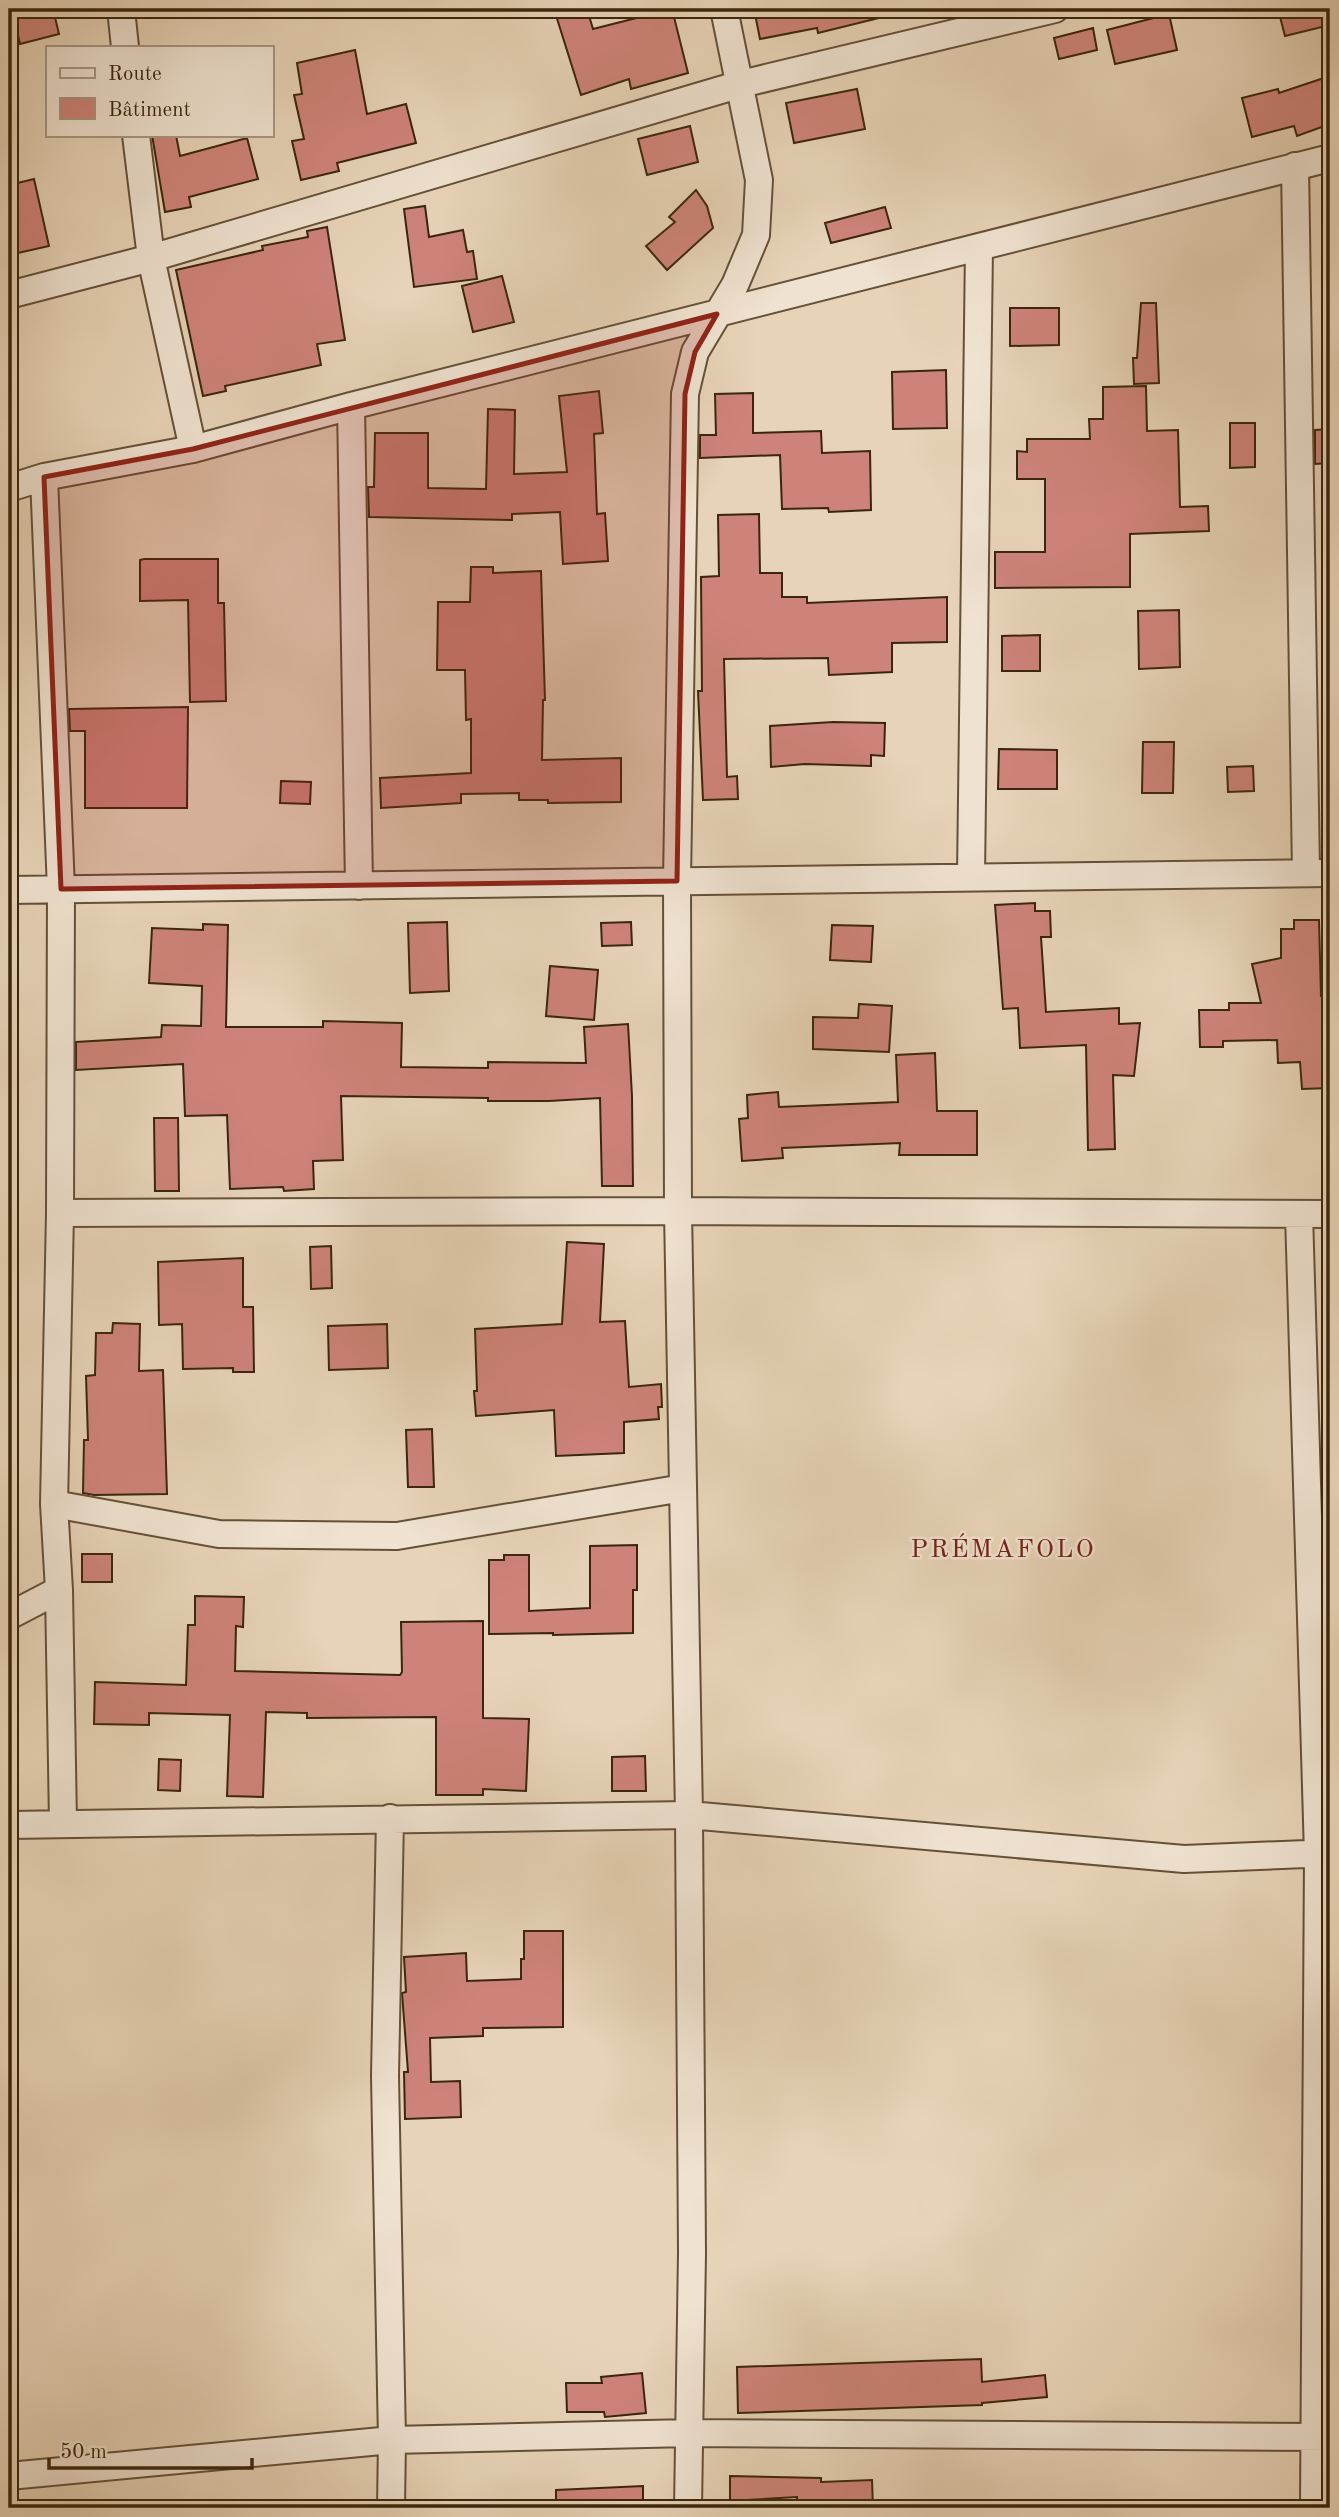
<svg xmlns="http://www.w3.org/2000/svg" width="1339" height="2517" viewBox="0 0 1339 2517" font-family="'Old Standard TT',serif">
<rect width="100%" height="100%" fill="#e7d3b7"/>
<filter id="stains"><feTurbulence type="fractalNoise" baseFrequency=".00286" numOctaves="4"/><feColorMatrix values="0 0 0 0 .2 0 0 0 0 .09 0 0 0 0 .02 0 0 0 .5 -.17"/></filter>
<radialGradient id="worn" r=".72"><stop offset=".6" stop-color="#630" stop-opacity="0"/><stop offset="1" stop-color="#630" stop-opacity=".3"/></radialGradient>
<path fill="#ce8379" stroke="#3a260d" stroke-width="2" d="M 12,9 L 53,9 L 59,34 L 20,44 Z
M 554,9 L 587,9 L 593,29 L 672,9 L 688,73 L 631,89 L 629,79 L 581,95 Z
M 754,9 L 882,9 L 883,17 L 818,33 L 817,28 L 760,39 Z
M 1278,9 L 1330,9 L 1330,25 L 1285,36 Z
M 1169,14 L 1177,50 L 1115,64 L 1107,30 Z
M 1093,28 L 1097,50 L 1059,59 L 1054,38 Z
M 355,50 L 367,114 L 406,104 L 416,143 L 337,163 L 339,171 L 301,180 L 292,141 L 304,139 L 294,95 L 302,94 L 297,63 Z
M 1330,76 L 1330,124 L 1297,136 L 1294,126 L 1252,137 L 1242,98 L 1278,89 L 1279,93 Z
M 857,89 L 865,129 L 794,143 L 786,103 Z
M 690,126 L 698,162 L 647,175 L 638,139 Z
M 152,135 L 176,135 L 180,156 L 247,138 L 258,179 L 189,197 L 191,207 L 165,212 Z
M 34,179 L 49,246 L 9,255 L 9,185 Z
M 696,190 L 707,206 L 713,228 L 667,270 L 646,246 L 675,222 L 669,217 Z
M 425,206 L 429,237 L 463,230 L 467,252 L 473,251 L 477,279 L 414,287 L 404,209 Z
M 885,207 L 891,228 L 831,243 L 825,223 Z
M 327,227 L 345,340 L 317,344 L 321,365 L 225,386 L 226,391 L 203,396 L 176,270 L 263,250 L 262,246 L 308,237 L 307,231 Z
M 502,276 L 514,322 L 473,332 L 462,286 Z
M 1141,303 L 1156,303 L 1159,383 L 1134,384 L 1133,358 L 1137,358 Z
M 1010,308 L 1059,308 L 1059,345 L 1010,346 Z
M 946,370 L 947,428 L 893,429 L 892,372 Z
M 1146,386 L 1147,431 L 1178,430 L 1180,507 L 1208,506 L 1209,531 L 1130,534 L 1130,587 L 995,588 L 995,552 L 1045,552 L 1045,479 L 1017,479 L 1017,451 L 1027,452 L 1027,439 L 1090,439 L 1089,419 L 1103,419 L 1103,387 Z
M 599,391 L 603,433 L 594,434 L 597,514 L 605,513 L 608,561 L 563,564 L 560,512 L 512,514 L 512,520 L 369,517 L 368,487 L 374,487 L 375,433 L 428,433 L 428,488 L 486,489 L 488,409 L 515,410 L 514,474 L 567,472 L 559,396 Z
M 753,393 L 753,433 L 821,431 L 822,453 L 870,451 L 871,510 L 829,512 L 828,508 L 782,509 L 780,455 L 700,458 L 700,435 L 716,435 L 715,394 Z
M 1230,423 L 1255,423 L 1255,467 L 1230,468 Z
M 1330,429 L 1330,463 L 1315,464 L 1315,430 Z
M 759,514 L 760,573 L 782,573 L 782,597 L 807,597 L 807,603 L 947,597 L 947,642 L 892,643 L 892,672 L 829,675 L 828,658 L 724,659 L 727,777 L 737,776 L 738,799 L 703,800 L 698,691 L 702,691 L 701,577 L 719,576 L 718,515 Z
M 144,559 L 218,559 L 218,603 L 224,603 L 226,701 L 190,702 L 188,600 L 140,601 L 140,560 Z
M 471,567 L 493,567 L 493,573 L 541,571 L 545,700 L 543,700 L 542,760 L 621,758 L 621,802 L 548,803 L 548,800 L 519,800 L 519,793 L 461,794 L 461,803 L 381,808 L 380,778 L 471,773 L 471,719 L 466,720 L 465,670 L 437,670 L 438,602 L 470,602 Z
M 1179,610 L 1180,667 L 1139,669 L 1138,611 Z
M 1040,635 L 1040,671 L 1002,671 L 1002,636 Z
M 188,707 L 187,808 L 85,808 L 85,731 L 70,731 L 69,709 Z
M 833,722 L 885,723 L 884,756 L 871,755 L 871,766 L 805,764 L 771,767 L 770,726 Z
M 1143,742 L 1174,742 L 1173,793 L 1142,793 Z
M 999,749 L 1057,750 L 1057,789 L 998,789 Z
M 1253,766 L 1254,791 L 1228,792 L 1227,767 Z
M 281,781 L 311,782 L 310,804 L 280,803 Z
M 1035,903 L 1035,911 L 1050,911 L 1051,937 L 1041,937 L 1046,1012 L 1119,1008 L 1119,1024 L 1140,1023 L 1134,1076 L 1113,1075 L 1115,1149 L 1088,1150 L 1086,1045 L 1020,1048 L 1018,1008 L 1003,1009 L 995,905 Z
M 1294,920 L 1319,920 L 1321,996 L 1330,995 L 1330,1088 L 1302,1089 L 1300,1062 L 1278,1063 L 1277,1040 L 1223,1041 L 1223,1047 L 1200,1047 L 1199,1010 L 1229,1010 L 1229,1003 L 1261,1003 L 1252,964 L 1281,958 L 1281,929 L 1294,929 Z
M 447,922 L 449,991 L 410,993 L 408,923 Z
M 631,922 L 632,945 L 602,946 L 601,923 Z
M 203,924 L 228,925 L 226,1027 L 323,1027 L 323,1021 L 402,1023 L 401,1067 L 488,1068 L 488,1062 L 586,1063 L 584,1027 L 628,1024 L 632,1096 L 633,1186 L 602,1186 L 600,1098 L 549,1101 L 488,1101 L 488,1098 L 341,1096 L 343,1160 L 313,1161 L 314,1189 L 284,1191 L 283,1187 L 230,1189 L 227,1115 L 185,1116 L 183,1064 L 76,1070 L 76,1042 L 161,1037 L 162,1025 L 201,1026 L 202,986 L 149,983 L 152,928 L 203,930 Z
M 832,925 L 873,926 L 871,962 L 830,960 Z
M 550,966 L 598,970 L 594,1020 L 546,1016 Z
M 859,1004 L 892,1006 L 889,1052 L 813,1049 L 813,1017 L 858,1018 Z
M 935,1053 L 937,1111 L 977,1111 L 977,1155 L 899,1155 L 900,1143 L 782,1148 L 783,1158 L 742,1161 L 739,1119 L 748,1118 L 747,1095 L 778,1092 L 779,1107 L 898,1102 L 896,1055 Z
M 154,1118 L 178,1118 L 179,1191 L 155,1191 Z
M 567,1242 L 604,1244 L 600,1322 L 625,1321 L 629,1387 L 661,1384 L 662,1407 L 658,1407 L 659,1419 L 624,1422 L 624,1453 L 556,1456 L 554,1410 L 476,1416 L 474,1391 L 477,1391 L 475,1329 L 562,1324 Z
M 331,1246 L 332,1288 L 311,1289 L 310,1247 Z
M 243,1258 L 243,1307 L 253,1307 L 254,1372 L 233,1372 L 233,1368 L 183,1369 L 182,1324 L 159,1325 L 158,1262 Z
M 113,1323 L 140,1324 L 139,1371 L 163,1370 L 167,1494 L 94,1495 L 83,1493 L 84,1440 L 88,1440 L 86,1376 L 95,1375 L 96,1333 L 112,1333 Z
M 387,1324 L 388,1368 L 329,1370 L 328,1326 Z
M 432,1429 L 434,1487 L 408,1487 L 406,1430 Z
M 637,1545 L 637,1590 L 633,1590 L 633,1633 L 553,1635 L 553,1633 L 489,1634 L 489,1560 L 504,1560 L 504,1555 L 529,1555 L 529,1611 L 590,1608 L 590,1546 Z
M 82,1554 L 112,1554 L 112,1582 L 82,1582 Z
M 195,1596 L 244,1597 L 243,1627 L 236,1626 L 235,1671 L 400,1675 L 402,1672 L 401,1622 L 483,1621 L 483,1718 L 529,1719 L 526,1791 L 483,1789 L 483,1795 L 436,1795 L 436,1717 L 307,1718 L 307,1713 L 266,1712 L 263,1797 L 227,1796 L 230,1715 L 149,1713 L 149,1725 L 94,1724 L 95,1682 L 186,1685 L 188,1625 L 195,1625 Z
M 645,1756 L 646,1791 L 612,1791 L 612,1757 Z
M 159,1759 L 181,1760 L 180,1791 L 158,1790 Z
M 524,1931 L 563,1931 L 563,2027 L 483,2028 L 483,2036 L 430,2038 L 431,2082 L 460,2081 L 461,2117 L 405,2119 L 404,2072 L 408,2072 L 402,1993 L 406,1992 L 404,1957 L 466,1953 L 467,1981 L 521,1979 L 521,1959 L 524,1959 Z
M 981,2359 L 982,2382 L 1045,2375 L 1047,2397 L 982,2403 L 982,2405 L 738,2413 L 737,2367 Z
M 642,2373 L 646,2413 L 605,2417 L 604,2412 L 567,2412 L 566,2383 L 602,2383 L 601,2377 Z
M 730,2476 L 821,2478 L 821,2482 L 872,2480 L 873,2508 L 797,2508 L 797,2497 L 730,2501 Z
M 643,2486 L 643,2508 L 556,2508 L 556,2490 Z"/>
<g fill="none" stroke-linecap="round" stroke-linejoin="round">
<defs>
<path id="minor" d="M 121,9 L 125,47
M 136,135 L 151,258 L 193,449
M 1295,166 L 1306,873
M 9,295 L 151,258 L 741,84 L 1055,9
M 351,406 L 359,886
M 44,477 L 61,889 L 60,1213 L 54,1504 L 59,1590 L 63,1823
M 9,488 L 44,477 L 193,449 L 351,406 L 1330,158
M 971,877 L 979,247
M 9,890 L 1330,873
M 60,1213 L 678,1211 L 1330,1214
M 1299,1214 L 1318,1854 L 1314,2508
M 54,1504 L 219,1534 L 397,1536 L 683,1488
M 9,1616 L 59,1590
M 390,1818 L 385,2076 L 392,2440 L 391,2508
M 9,1825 L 689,1815 L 1184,1859 L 1330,1853
M 9,2476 L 392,2440 L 689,2433 L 1330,2437
M 688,2508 L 692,2253 L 689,1815 L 678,1211 L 677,881 L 685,394 L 695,352 L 735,285 L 756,235 L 759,180 L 724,9"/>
</defs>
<use href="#minor" stroke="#655138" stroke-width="30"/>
<use href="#minor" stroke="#efe2d0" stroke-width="26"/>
</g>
<path fill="#8f2418" fill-opacity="0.2" stroke="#8f2418" stroke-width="5" stroke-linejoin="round" d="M 717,314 L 695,352 L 685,394 L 677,881 L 61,889 L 44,477 L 193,449 Z"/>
<g text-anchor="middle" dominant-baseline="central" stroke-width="5" stroke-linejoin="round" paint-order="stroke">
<g font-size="26" letter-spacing="2" fill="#7a1f14" stroke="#efe2d0">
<text x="1003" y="1550">PRÉMAFOLO</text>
</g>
</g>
<rect width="1339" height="2517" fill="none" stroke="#e7d3b7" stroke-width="35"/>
<rect x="10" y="10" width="1318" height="2496" fill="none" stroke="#3a260d" stroke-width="3.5"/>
<rect x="18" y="18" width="1304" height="2482" fill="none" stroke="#3a260d" stroke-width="2"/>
<rect x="46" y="46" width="228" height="91" fill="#efe2d0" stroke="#a79782" stroke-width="2"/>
<rect x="60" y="68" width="35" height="10" fill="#efe2d0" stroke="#a79782" stroke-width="2"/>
<text x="108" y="80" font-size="21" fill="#3a260d">Route</text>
<rect x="60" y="98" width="35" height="21" fill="#ce8379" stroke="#a79782" stroke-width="2"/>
<text x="108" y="116" font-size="21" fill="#3a260d">Bâtiment</text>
<path d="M49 2458v10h203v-10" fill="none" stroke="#3a260d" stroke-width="3.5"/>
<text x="60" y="2458" font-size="21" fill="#3a260d" stroke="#efe2d0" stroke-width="5" paint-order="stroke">50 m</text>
<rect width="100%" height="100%" filter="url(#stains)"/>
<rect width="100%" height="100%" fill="url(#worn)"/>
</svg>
